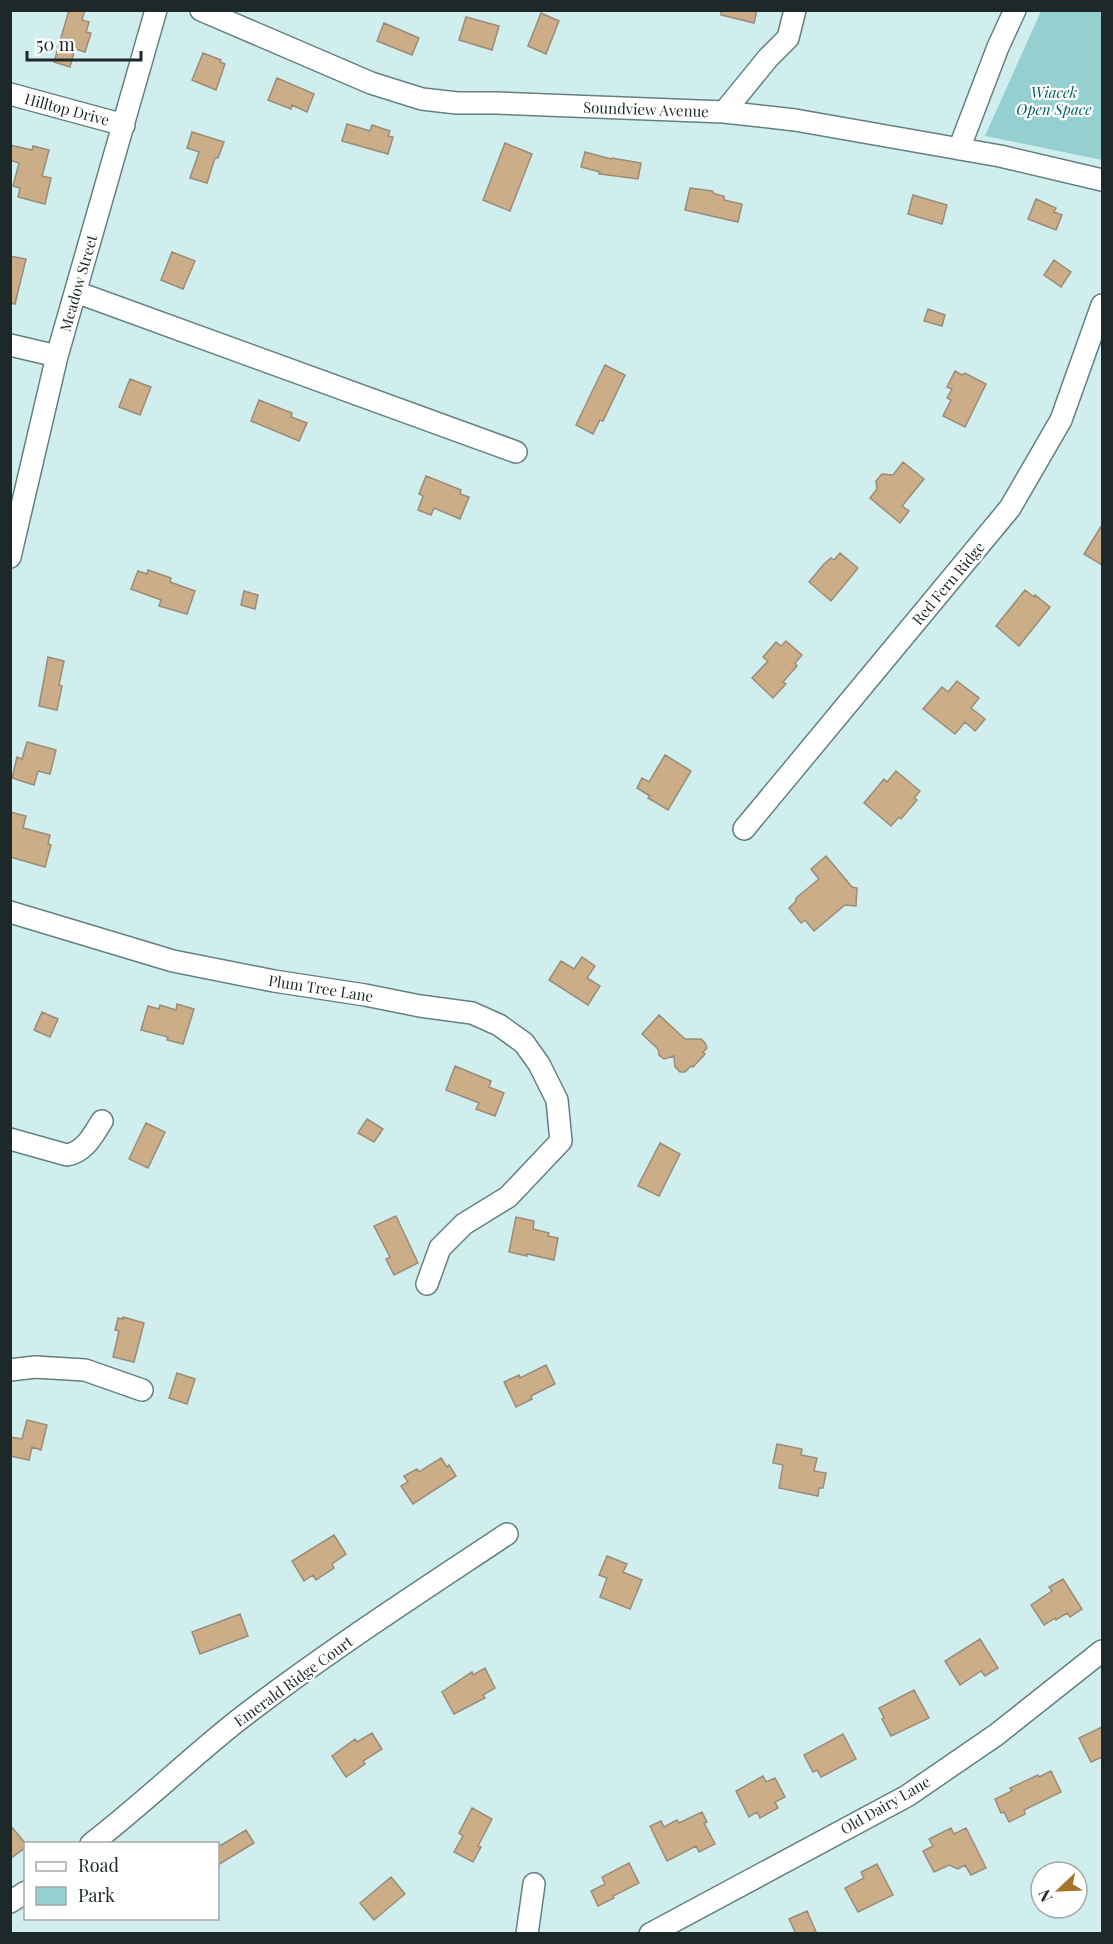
<svg xmlns="http://www.w3.org/2000/svg" width="1113" height="1944" viewBox="0 0 1113 1944" font-family="'Playfair Display',serif">
<rect width="100%" height="100%" fill="#d0eeee"/>
<path fill="#95d0d0" d="M 1041,11 L 1102,11 L 1102,160 L 985,136 Z"/>
<path fill="#cbad87" stroke="#9a8c79" stroke-width="1.5" d="M 69,10 L 85,10 L 82,20 L 89,22 L 86,32 L 91,33 L 85,52 L 75,49 L 70,67 L 54,62 Z
M 721,10 L 757,10 L 754,23 L 721,15 Z
M 541,13 L 559,21 L 546,54 L 528,46 Z
M 466,17 L 499,26 L 492,50 L 459,40 Z
M 384,23 L 419,38 L 412,55 L 377,41 Z
M 203,53 L 221,60 L 220,62 L 225,64 L 216,90 L 192,80 Z
M 277,78 L 314,94 L 307,112 L 292,105 L 291,109 L 268,100 Z
M 347,124 L 370,131 L 372,125 L 390,131 L 388,136 L 393,137 L 388,154 L 342,141 Z
M 192,132 L 224,142 L 218,158 L 215,158 L 207,183 L 190,178 L 199,152 L 187,148 Z
M 505,143 L 532,154 L 510,211 L 483,200 Z
M 10,145 L 32,150 L 33,146 L 49,150 L 42,176 L 51,178 L 45,204 L 18,197 L 20,188 L 13,186 L 19,163 L 10,160 Z
M 585,152 L 611,159 L 612,158 L 641,163 L 638,179 L 599,174 L 600,172 L 581,167 Z
M 690,188 L 712,191 L 715,194 L 724,196 L 724,200 L 742,204 L 738,222 L 685,210 Z
M 913,195 L 947,205 L 942,224 L 908,214 Z
M 1036,199 L 1056,208 L 1054,212 L 1062,215 L 1056,230 L 1028,219 Z
M 172,252 L 195,261 L 183,289 L 161,280 Z
M 10,256 L 26,259 L 15,304 L 10,303 Z
M 1054,260 L 1071,272 L 1061,287 L 1044,275 Z
M 928,309 L 945,315 L 942,326 L 924,321 Z
M 605,365 L 625,375 L 603,421 L 600,420 L 593,434 L 576,425 Z
M 955,371 L 962,375 L 965,373 L 986,384 L 965,427 L 943,416 L 951,400 L 947,398 L 952,389 L 947,387 Z
M 130,379 L 151,387 L 140,415 L 119,407 Z
M 259,400 L 292,413 L 291,417 L 307,423 L 299,441 L 251,421 Z
M 903,462 L 924,479 L 902,506 L 909,511 L 900,523 L 870,498 L 877,489 L 876,481 L 882,474 L 893,475 Z
M 426,476 L 461,490 L 460,494 L 469,497 L 460,519 L 434,508 L 431,515 L 418,510 L 423,496 L 419,494 Z
M 1102,525 L 1102,565 L 1084,554 Z
M 840,553 L 858,568 L 831,601 L 809,582 L 824,564 L 831,558 L 834,560 Z
M 148,570 L 171,578 L 170,582 L 195,591 L 187,614 L 159,606 L 161,600 L 131,589 L 138,571 L 147,574 Z
M 1025,590 L 1034,597 L 1035,595 L 1050,607 L 1019,646 L 996,626 Z
M 244,591 L 258,595 L 255,609 L 241,605 Z
M 786,641 L 802,655 L 795,663 L 797,666 L 783,682 L 786,684 L 773,698 L 752,678 L 768,661 L 763,657 L 776,642 L 781,646 Z
M 48,657 L 64,661 L 59,685 L 62,686 L 57,710 L 39,706 Z
M 957,681 L 979,698 L 971,708 L 985,719 L 975,731 L 965,722 L 955,734 L 923,709 L 942,687 L 948,692 Z
M 27,742 L 56,750 L 50,774 L 38,771 L 34,785 L 12,778 L 17,757 L 22,759 Z
M 665,755 L 691,771 L 668,810 L 648,798 L 650,796 L 637,788 L 642,778 L 649,782 Z
M 896,771 L 920,791 L 914,798 L 917,800 L 901,819 L 899,817 L 891,826 L 864,803 L 884,779 L 887,782 Z
M 10,812 L 26,816 L 23,828 L 50,835 L 48,844 L 51,845 L 45,867 L 10,857 Z
M 826,856 L 852,887 L 857,888 L 856,906 L 845,905 L 814,931 L 805,920 L 801,923 L 789,908 L 796,901 L 796,898 L 819,879 L 811,869 Z
M 582,957 L 595,966 L 587,978 L 600,986 L 588,1005 L 549,980 L 561,961 L 574,969 Z
M 177,1004 L 194,1009 L 183,1044 L 167,1040 L 168,1037 L 141,1030 L 148,1006 L 159,1009 L 160,1005 L 176,1010 Z
M 42,1012 L 58,1019 L 50,1037 L 34,1030 Z
M 659,1015 L 685,1039 L 701,1039 L 705,1043 L 707,1048 L 703,1052 L 705,1054 L 693,1067 L 691,1066 L 685,1072 L 680,1072 L 675,1067 L 674,1056 L 664,1059 L 659,1055 L 658,1049 L 642,1034 Z
M 455,1066 L 491,1081 L 489,1087 L 504,1093 L 495,1116 L 476,1109 L 479,1103 L 446,1090 Z
M 367,1119 L 383,1129 L 374,1142 L 358,1133 Z
M 146,1123 L 165,1132 L 148,1168 L 129,1159 Z
M 660,1143 L 680,1154 L 659,1196 L 638,1186 Z
M 396,1216 L 418,1263 L 394,1275 L 386,1259 L 390,1257 L 374,1226 Z
M 516,1217 L 534,1221 L 533,1229 L 549,1233 L 548,1236 L 558,1238 L 554,1260 L 527,1254 L 527,1256 L 509,1252 Z
M 123,1317 L 144,1323 L 134,1362 L 113,1357 L 119,1331 L 115,1330 L 118,1318 L 123,1319 Z
M 546,1365 L 555,1384 L 531,1396 L 532,1399 L 516,1407 L 504,1382 L 519,1375 L 520,1378 Z
M 177,1373 L 195,1379 L 187,1404 L 169,1398 Z
M 27,1420 L 47,1425 L 41,1450 L 32,1447 L 29,1460 L 10,1456 L 10,1437 L 22,1439 Z
M 777,1444 L 802,1449 L 801,1455 L 817,1458 L 814,1471 L 826,1473 L 823,1488 L 819,1488 L 818,1496 L 779,1488 L 783,1465 L 773,1463 Z
M 441,1458 L 447,1467 L 449,1465 L 456,1476 L 413,1504 L 401,1486 L 408,1482 L 404,1476 L 417,1469 L 419,1472 Z
M 334,1535 L 346,1554 L 332,1564 L 334,1568 L 316,1580 L 313,1575 L 304,1581 L 292,1561 Z
M 607,1556 L 627,1564 L 623,1572 L 642,1580 L 630,1609 L 600,1597 L 607,1578 L 599,1575 Z
M 1063,1579 L 1082,1609 L 1070,1617 L 1067,1613 L 1056,1620 L 1055,1618 L 1044,1625 L 1031,1605 L 1052,1591 L 1049,1587 Z
M 240,1614 L 248,1636 L 200,1654 L 192,1632 Z
M 980,1639 L 998,1668 L 985,1676 L 981,1671 L 960,1685 L 945,1661 Z
M 485,1668 L 495,1688 L 483,1695 L 485,1698 L 454,1714 L 442,1692 L 472,1672 L 473,1675 Z
M 914,1690 L 929,1718 L 891,1736 L 882,1719 L 884,1718 L 879,1708 Z
M 1102,1727 L 1102,1757 L 1091,1762 L 1079,1738 Z
M 372,1733 L 382,1749 L 363,1761 L 365,1764 L 346,1777 L 332,1756 L 355,1739 L 357,1742 Z
M 843,1734 L 856,1759 L 821,1777 L 817,1770 L 813,1772 L 804,1755 Z
M 1051,1771 L 1061,1792 L 1024,1810 L 1025,1814 L 1009,1822 L 1004,1812 L 1001,1813 L 995,1799 L 1012,1791 L 1010,1788 L 1038,1775 L 1039,1777 Z
M 763,1776 L 766,1782 L 775,1778 L 785,1797 L 775,1802 L 778,1808 L 760,1818 L 757,1812 L 749,1817 L 736,1791 Z
M 472,1808 L 492,1819 L 478,1846 L 481,1847 L 473,1862 L 454,1852 L 463,1836 L 459,1833 Z
M 702,1812 L 707,1822 L 704,1823 L 715,1844 L 699,1852 L 696,1846 L 667,1861 L 650,1826 L 661,1821 L 664,1827 L 677,1820 L 679,1823 Z
M 10,1825 L 26,1844 L 26,1847 L 10,1859 Z
M 951,1828 L 954,1834 L 966,1828 L 986,1868 L 971,1875 L 965,1865 L 958,1869 L 949,1865 L 934,1872 L 923,1851 L 933,1846 L 929,1839 Z
M 246,1830 L 254,1843 L 218,1865 L 218,1847 Z
M 629,1863 L 639,1883 L 613,1896 L 614,1898 L 598,1906 L 591,1891 L 605,1884 L 602,1877 Z
M 877,1864 L 893,1895 L 858,1912 L 845,1888 L 864,1878 L 861,1872 Z
M 391,1877 L 405,1894 L 374,1920 L 360,1903 Z
M 807,1911 L 817,1934 L 796,1934 L 789,1919 Z"/>
<g fill="none" stroke-linecap="round" stroke-linejoin="round">
<defs>
<path id="minor" d="M 201,10 L 371,83 L 422,99 L 457,103 L 497,103 L 724,112 L 795,120 L 1000,156 L 1102,180
M 10,94 L 124,125
M 724,112 L 768,58 L 788,38 L 795,10
M 959,149 L 998,47 L 1015,10
M 76,292 L 516,452
M 10,345 L 57,356
M 10,557 L 57,356 L 156,10
M 744,829 L 1010,508 L 1061,420 L 1102,305
M 10,912 L 173,961 L 274,981 L 365,995 L 420,1006 L 472,1013 L 499,1025 L 524,1043 L 539,1064 L 557,1100 L 561,1141 L 508,1197 L 464,1224 L 440,1248 L 427,1284
M 10,1139 L 67,1155 C 85,1152 93,1135 102,1121
M 10,1370 L 35,1367 L 85,1370 L 142,1390
M 91,1844 C 143,1804 190,1758 241,1718 C 327,1652 417,1594 507,1534
M 10,1902 L 26,1892
M 527,1934 L 534,1884
M 650,1934 L 907,1796 L 996,1735 L 1102,1651"/>
</defs>
<use href="#minor" stroke="#648080" stroke-width="24"/>
<use href="#minor" stroke="#fff" stroke-width="21"/>
</g>
<g text-anchor="middle" dominant-baseline="central" stroke-width="4.5" stroke-linejoin="round" paint-order="stroke">
<g font-size="15" font-style="italic" fill="#045f60" stroke="#fff">
<text x="1054" y="92">Wiacek<tspan x="1054" dy="17">Open Space</tspan></text>
</g>
<g font-size="15" fill="#1d2828" stroke="#fff">
<text transform="translate(67 109) rotate(15)">Hilltop Drive</text>
<text transform="translate(646 109) rotate(2)">Soundview Avenue</text>
<text transform="translate(78 283) rotate(-74)">Meadow Street</text>
<text transform="translate(948 583) rotate(-50)">Red Fern Ridge</text>
<text transform="translate(321 988) rotate(9)">Plum Tree Lane</text>
<text transform="translate(293 1681) rotate(-36)">Emerald Ridge Court</text>
<text transform="translate(885 1805) rotate(-30)">Old Dairy Lane</text>
</g>
</g>
<rect width="1113" height="1944" fill="none" stroke="#1d2828" stroke-width="24"/>
<rect x="24" y="1842" width="195" height="78" fill="#ffffff" stroke="#a5a9a9" stroke-width="1.5"/>
<rect x="36" y="1862" width="30" height="9" fill="#ffffff" stroke="#a5a9a9" stroke-width="1.5"/>
<text x="78" y="1872" font-size="18" fill="#1d2828">Road</text>
<rect x="36" y="1887" width="30" height="18" fill="#95d0d0" stroke="#a5a9a9" stroke-width="1.5"/>
<text x="78" y="1902" font-size="18" fill="#1d2828">Park</text>
<g transform="translate(1059 1890) rotate(247)"><circle r="28" fill="#ffffff" stroke="#a5a9a9" stroke-width="1.5"/>
<path d="M0-4.5L10 22L0 15L-10 22Z" fill="#a6752a"/>
<text y="-9" font-size="16" font-weight="bold" text-anchor="middle" fill="#1d2828">N</text>
</g>
<path d="M27 51v9h114v-9" fill="none" stroke="#1d2828" stroke-width="3"/>
<text x="36" y="51" font-size="18" fill="#1d2828" stroke="#ffffff" stroke-width="4.5" paint-order="stroke">50 m</text>
</svg>
